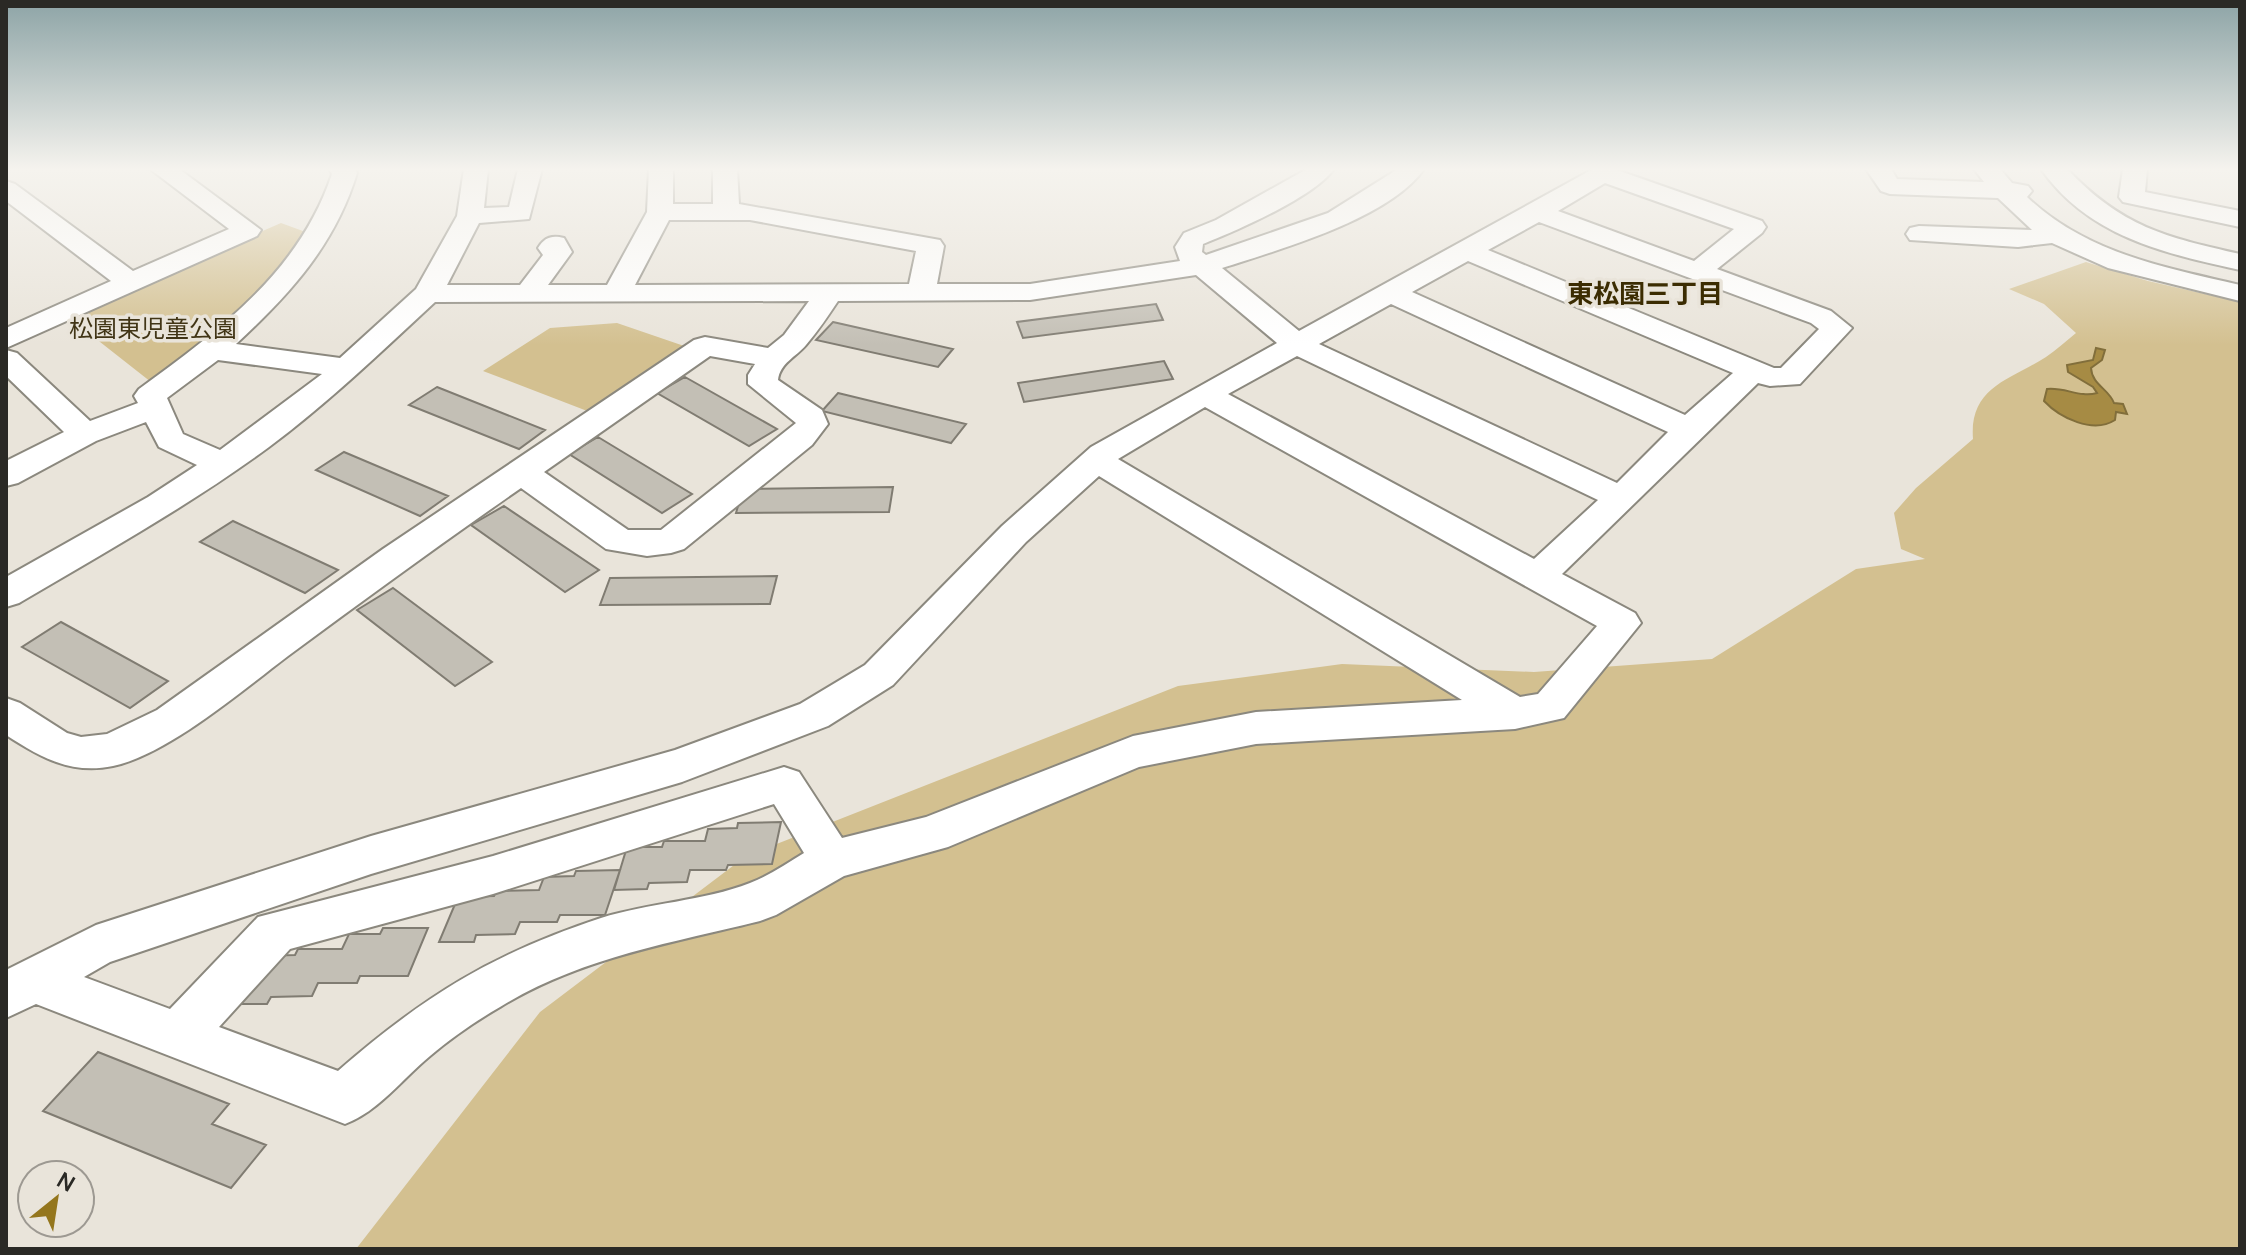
<svg xmlns="http://www.w3.org/2000/svg" width="2246" height="1255" viewBox="0 0 2246 1255" font-family="Manrope,'Noto Sans JP',sans-serif">
<rect width="100%" height="100%" fill="#e9e4da"/>
<path fill="#d3c090" d="M 281,223 L 311,234 L 250,307 L 151,382 L 67,316 Z
M 2086,262 L 2148,281 L 2240,302 L 2240,1249 L 356,1249 L 540,1012 L 746,856 L 1178,686 L 1342,664 L 1534,672 L 1712,659 L 1856,569 L 1925,559 L 1901,549 L 1894,513 L 1916,488 L 1973,439 C 1969,387 2010,380 2046,357 C 2056,350 2066,341 2076,333 L 2044,304 L 2009,289 Z
M 617,323 L 690,348 L 595,414 L 483,371 L 550,328 Z"/>
<path fill="#a68b44" stroke="#816e3b" stroke-width="2" d="M 2096,348 L 2105,350 L 2102,360 L 2091,368 C 2092,385 2109,389 2114,403 L 2123,404 L 2127,414 L 2116,412 L 2115,420 C 2093,434 2060,418 2044,401 L 2047,389 C 2065,387 2080,398 2097,393 L 2093,387 L 2068,372 L 2067,365 L 2093,360 Z"/>
<path fill="#c3bfb5" stroke="#807c72" stroke-width="2" d="M 1156,304 L 1163,320 L 1023,338 L 1017,322 Z
M 833,322 L 953,349 L 938,367 L 816,340 Z
M 1164,361 L 1173,379 L 1024,402 L 1018,383 Z
M 685,377 L 777,429 L 749,446 L 657,393 Z
M 437,387 L 545,430 L 519,449 L 409,405 Z
M 838,393 L 966,424 L 951,443 L 822,411 Z
M 598,437 L 692,494 L 662,513 L 569,454 Z
M 344,452 L 448,496 L 420,516 L 316,470 Z
M 893,487 L 889,512 L 736,513 L 743,489 Z
M 504,506 L 599,570 L 565,592 L 471,525 Z
M 233,521 L 338,570 L 305,593 L 200,542 Z
M 777,576 L 770,604 L 600,605 L 610,578 Z
M 393,588 L 492,662 L 455,686 L 357,610 Z
M 61,622 L 168,681 L 130,708 L 22,647 Z
M 781,822 L 772,864 L 728,865 L 726,870 L 690,870 L 687,882 L 649,883 L 647,889 L 614,890 L 627,847 L 662,847 L 664,841 L 705,841 L 708,829 L 737,828 L 738,823 Z
M 620,870 L 605,915 L 560,915 L 557,922 L 520,922 L 515,934 L 476,935 L 474,942 L 439,942 L 458,897 L 494,896 L 496,891 L 539,890 L 544,877 L 574,876 L 576,871 Z
M 383,928 L 428,928 L 408,976 L 360,976 L 357,983 L 318,983 L 312,996 L 271,997 L 267,1004 L 232,1004 L 257,956 L 295,955 L 298,949 L 342,949 L 349,934 L 380,934 Z
M 98,1052 L 229,1104 L 212,1124 L 266,1145 L 231,1188 L 43,1111 Z"/>
<g fill="none" stroke-linecap="round" stroke-linejoin="round">
<defs>
<path id="minor" d="M 150,169 L 179,169 L 261,230 L 257,236 L 6,348 L 6,328 L 111,281 L 6,201 L 6,181 L 15,184 L 133,271 L 229,229 Z
M 329,169 L 355,169 L 357,173 C 335,245 290,294 236,344 L 340,358 L 416,289 L 457,216 L 464,169 L 488,169 L 484,208 L 509,207 L 518,169 L 542,169 L 529,219 L 479,223 L 447,285 L 520,285 L 543,255 L 538,248 C 545,237 552,235 564,238 L 572,252 L 548,285 L 607,285 L 647,212 L 649,169 L 673,169 L 673,204 L 713,204 L 713,169 L 737,169 L 739,204 L 940,240 L 944,246 L 937,284 L 1030,284 L 1180,261 L 1175,247 L 1184,233 L 1216,220 L 1307,169 L 1334,169 C 1314,197 1236,231 1203,244 L 1202,252 L 1206,255 L 1328,213 L 1398,169 L 1424,169 C 1389,219 1278,250 1222,268 L 1299,331 L 1593,169 L 1614,169 L 1762,221 L 1766,227 L 1762,233 L 1717,269 L 1831,311 L 1852,328 L 1800,384 L 1770,386 L 1758,383 L 1562,574 L 1635,613 L 1641,623 L 1564,718 L 1515,729 L 1256,744 L 1139,767 L 948,847 L 844,876 L 776,915 L 760,921 C 671,943 579,958 500,1007 C 476,1021 451,1038 430,1056 C 402,1079 379,1111 345,1124 L 36,1004 L 6,1018 L 6,970 L 96,925 L 371,836 L 675,750 L 800,704 L 865,665 L 1002,526 L 1091,447 L 1277,343 L 1196,275 L 1030,300 L 838,301 C 828,316 818,331 806,345 C 796,357 780,363 778,380 L 822,410 L 828,424 L 812,445 L 684,549 L 671,553 L 647,556 L 606,549 L 521,488 C 442,543 365,599 288,656 C 243,690 167,755 113,766 C 71,775 40,757 6,735 L 6,698 L 20,703 L 67,733 L 81,737 L 107,734 L 157,710 L 383,549 L 694,340 L 705,337 L 768,348 L 784,335 L 809,301 L 435,302 C 381,352 328,403 269,447 C 190,505 104,553 19,603 L 6,607 L 6,577 L 148,497 L 197,465 L 159,447 L 146,422 L 96,441 L 18,483 L 6,486 L 6,461 L 64,432 L 6,376 L 6,350 L 17,353 L 90,421 L 138,403 L 134,396 L 139,389 C 219,331 300,271 332,174 ZM 1605,183 L 1734,229 L 1694,261 L 1558,211 ZM 669,220 L 750,220 L 916,251 L 909,284 L 635,285 ZM 1539,222 L 1811,323 L 1819,329 L 1781,368 L 1774,368 L 1488,250 ZM 1468,261 L 1733,373 L 1685,415 L 1412,292 ZM 1391,304 L 1668,432 L 1617,483 L 1319,344 ZM 710,356 L 755,364 L 748,375 L 748,384 L 796,423 L 661,530 L 628,530 L 544,472 ZM 1297,356 L 1598,500 L 1534,559 L 1228,394 ZM 218,360 L 322,374 L 220,450 L 183,434 L 167,398 ZM 1205,407 L 1597,626 L 1538,694 L 1520,697 L 1118,459 ZM 1099,476 L 1462,700 L 1256,712 L 1133,736 L 926,817 L 842,838 L 799,772 L 784,767 L 493,856 L 258,917 L 170,1009 L 84,977 L 110,962 L 371,874 L 682,782 L 828,726 L 893,685 L 1026,542 ZM 774,804 L 804,853 C 787,863 769,876 750,883 C 704,901 648,903 601,918 C 492,954 424,996 338,1071 L 219,1027 L 290,949 L 493,894 Z
M 1866,169 L 1891,169 L 1897,179 L 1984,182 L 1974,169 L 2000,169 L 2012,183 L 2028,186 L 2032,191 L 2027,197 C 2086,253 2163,267 2240,285 L 2240,301 L 2108,268 L 2052,243 L 2018,247 L 1910,240 L 1906,234 L 1910,228 L 1919,226 L 2032,230 L 1998,198 L 1890,194 L 1881,191 Z
M 2041,169 L 2067,169 C 2122,227 2165,237 2240,254 L 2240,270 C 2164,253 2089,237 2041,169 Z
M 2123,169 L 2147,169 L 2145,192 L 2240,211 L 2240,227 L 2123,202 L 2119,197 Z"/>
</defs>
<use href="#minor" stroke="#8b887e" stroke-width="4"/>
<use href="#minor" fill="#fff" fill-rule="evenodd"/>
</g>
<linearGradient id="sky" x2="0" y2="1"><stop stop-color="#8da4a6"/><stop offset="0.49" stop-color="#f5f3ee"/><stop offset="1" stop-color="#f5f3ee" stop-opacity="0"/></linearGradient>
<rect width="2246" height="345" fill="url(#sky)"/>
<g text-anchor="middle" dominant-baseline="central" stroke-width="7" stroke-linejoin="round" paint-order="stroke">
<g font-size="24" fill="#413516" stroke="#e9e4da">
<text x="153" y="327">松園東児童公園</text>
</g>
<g font-size="26" font-weight="bold" fill="#3b2c02" stroke="#e9e4da">
<text x="1645" y="293">東松園三丁目</text>
</g>
</g>
<rect width="2246" height="1255" fill="none" stroke="#2a2925" stroke-width="16"/>
<g transform="translate(56 1199) rotate(30)"><circle r="38" fill="#e9e4da" stroke="#9d9992" stroke-width="2"/>
<path d="M0-6L14 30L0 20L-14 30Z" fill="#94761d"/>
<text y="-12" font-size="22" font-weight="bold" text-anchor="middle" fill="#2a2925">N</text>
</g>
</svg>
